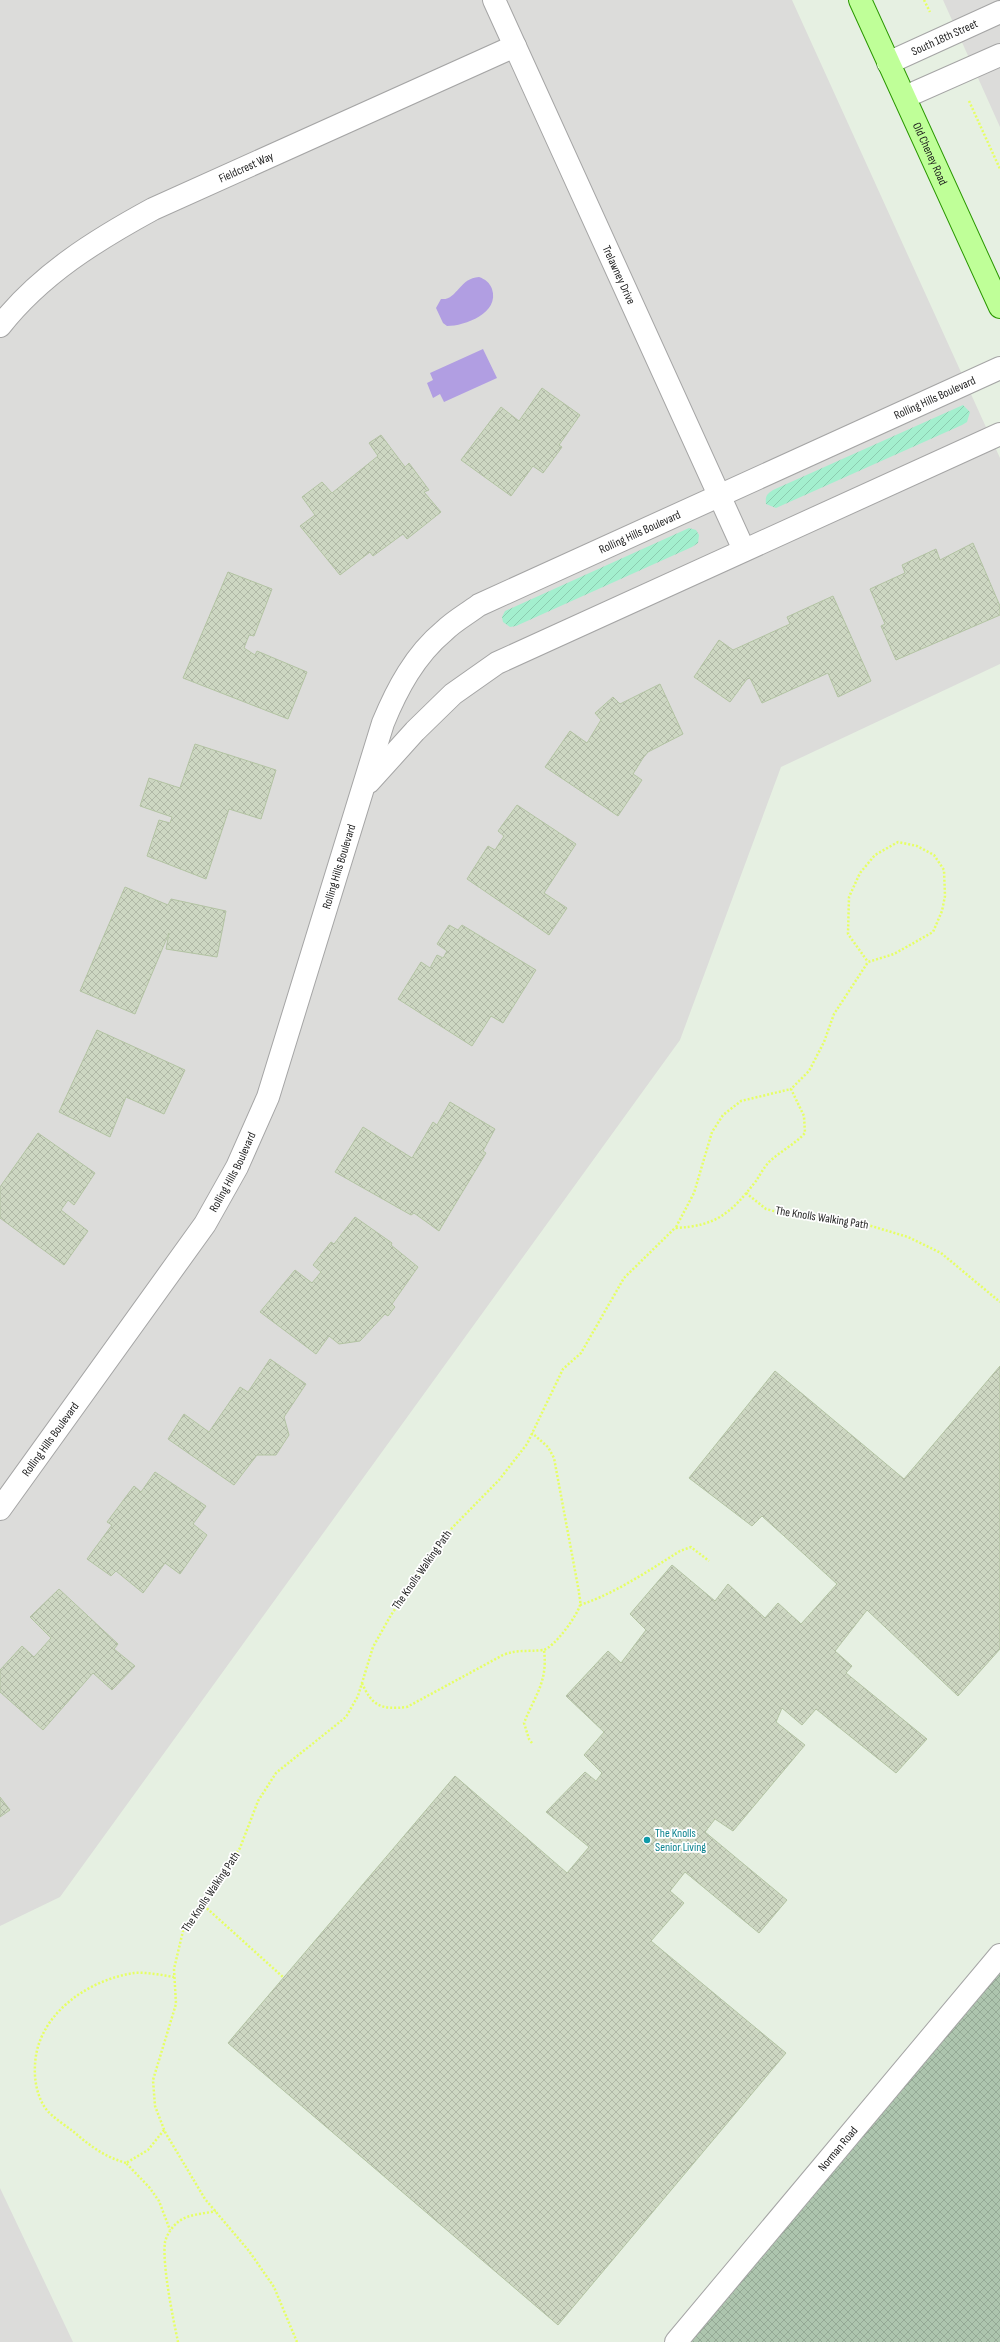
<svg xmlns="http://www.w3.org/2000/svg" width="1000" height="2342" viewBox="0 0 1000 2342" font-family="'Sofia Sans Condensed',sans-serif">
<defs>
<pattern id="construction-cross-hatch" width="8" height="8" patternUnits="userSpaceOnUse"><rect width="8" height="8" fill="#adc5ae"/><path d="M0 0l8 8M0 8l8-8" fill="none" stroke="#94a995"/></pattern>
<pattern id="garden-furrows" width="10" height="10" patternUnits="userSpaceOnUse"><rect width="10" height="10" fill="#a3efce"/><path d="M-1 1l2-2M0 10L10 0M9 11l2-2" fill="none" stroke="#8cccb0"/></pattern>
<pattern id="building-cross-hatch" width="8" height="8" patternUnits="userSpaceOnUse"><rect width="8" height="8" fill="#cdd7c2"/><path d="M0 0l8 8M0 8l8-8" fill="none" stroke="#b0b8a6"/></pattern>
</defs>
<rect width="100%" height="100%" fill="#e6f0e2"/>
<path fill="#dcdcda" d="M 0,0 L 792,0 L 1000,458 L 1000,664 L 781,767 L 680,1040 L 60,1897 L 0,1926 Z
M 943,0 L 1000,0 L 1000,127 Z
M 0,2188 L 73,2342 L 0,2342 Z"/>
<path fill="url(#construction-cross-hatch)" d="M 1000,1955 L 1000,2342 L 676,2342 Z"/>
<path fill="url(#garden-furrows)" d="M 963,405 L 970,412 L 967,422 L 962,425 L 776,508 L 766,504 C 765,496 767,494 773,490 Z
M 689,528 L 696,530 L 699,535 L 698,543 L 692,547 L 516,626 L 510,627 L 503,622 L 502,617 L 505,611 Z"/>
<path fill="#b19ee2" d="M 479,277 C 485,279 490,283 492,289 C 500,313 465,326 447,326 L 443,323 L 436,308 L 441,299 C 457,301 459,278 479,277 Z
M 483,349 L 497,378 L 444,402 L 440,394 L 433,398 L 427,383 L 433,380 L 430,373 Z"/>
<path fill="url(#building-cross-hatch)" stroke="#b3c3a3" d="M 542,388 L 580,415 L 559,445 L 562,447 L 543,473 L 533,466 L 511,496 L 461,460 L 501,407 L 519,421 Z
M 381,435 L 405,467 L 409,463 L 429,490 L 424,492 L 441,512 L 407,539 L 403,534 L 373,556 L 370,552 L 340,575 L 300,526 L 315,515 L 302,497 L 322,482 L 332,493 L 378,456 L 369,443 Z
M 973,543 L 1000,606 L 1000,615 L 896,660 L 881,626 L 885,624 L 870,589 L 905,573 L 902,565 L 936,549 L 940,560 Z
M 228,572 L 272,589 L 254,636 L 249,635 L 244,648 L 255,655 L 257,651 L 307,672 L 288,719 L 183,678 Z
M 833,596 L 871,681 L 838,697 L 828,673 L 762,703 L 750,678 L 747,679 L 730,702 L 694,677 L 719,640 L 733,650 L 790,624 L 787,617 Z
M 660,684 L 683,734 L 648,752 L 643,758 L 633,774 L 642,780 L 618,816 L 545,767 L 570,731 L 587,743 L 601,720 L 595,713 L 613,697 L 620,704 Z
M 195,744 L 276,770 L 261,819 L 229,809 L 206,879 L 147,856 L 159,820 L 170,823 L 172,817 L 140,806 L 149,778 L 180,788 Z
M 517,805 L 576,844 L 544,893 L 567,908 L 549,935 L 467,879 L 488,846 L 495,850 L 504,836 L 498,831 Z
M 125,887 L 168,905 L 171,899 L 226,911 L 217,957 L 166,949 L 169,933 L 135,1014 L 80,991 Z
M 449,925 L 458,930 L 462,925 L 536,970 L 503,1023 L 491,1016 L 472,1046 L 398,999 L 421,962 L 430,968 L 437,955 L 443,958 L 447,951 L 437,944 Z
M 97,1030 L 185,1070 L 164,1114 L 126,1097 L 110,1137 L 59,1112 Z
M 450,1102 L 495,1129 L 483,1151 L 486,1153 L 439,1231 L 414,1213 L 411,1215 L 335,1172 L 363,1127 L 412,1158 L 433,1122 L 437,1125 Z
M 38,1133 L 95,1173 L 74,1205 L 68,1200 L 61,1210 L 88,1231 L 64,1265 L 0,1218 L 0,1187 Z
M 355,1217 L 392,1243 L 391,1245 L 418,1267 L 392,1304 L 395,1307 L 388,1316 L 385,1314 L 360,1341 L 339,1344 L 329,1336 L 316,1354 L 260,1312 L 295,1270 L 312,1283 L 321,1272 L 313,1265 L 331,1242 L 334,1244 Z
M 270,1359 L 306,1384 L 284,1417 L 289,1435 L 276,1455 L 257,1455 L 234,1485 L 168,1439 L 184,1414 L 209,1432 L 240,1387 L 248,1392 Z
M 1000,1366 L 1000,1649 L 958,1696 L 867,1610 L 835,1651 L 852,1666 L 846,1673 L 927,1739 L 896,1773 L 816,1709 L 802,1725 L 782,1708 L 776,1722 L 805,1745 L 733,1831 L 715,1819 L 705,1832 L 787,1900 L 759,1933 L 685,1872 L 670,1891 L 684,1903 L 651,1941 L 786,2053 L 558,2325 L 228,2043 L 455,1776 L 567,1873 L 589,1847 L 546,1812 L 585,1772 L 596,1781 L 602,1773 L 584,1755 L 604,1732 L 566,1696 L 608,1651 L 621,1663 L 646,1630 L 630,1614 L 672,1565 L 715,1601 L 728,1584 L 765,1618 L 778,1603 L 801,1624 L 837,1584 L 762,1516 L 752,1526 L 689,1478 L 775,1371 L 904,1479 Z
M 155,1472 L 206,1506 L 193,1524 L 207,1535 L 180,1574 L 165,1563 L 143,1593 L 116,1571 L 111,1576 L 87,1559 L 112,1525 L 107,1522 L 134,1486 L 141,1492 Z
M 59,1589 L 118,1644 L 114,1649 L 135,1666 L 112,1690 L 93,1673 L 43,1730 L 0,1692 L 0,1670 L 22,1646 L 34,1657 L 51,1638 L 30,1617 Z
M 0,1797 L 10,1810 L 0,1817 Z"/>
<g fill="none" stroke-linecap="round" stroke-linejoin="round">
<defs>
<g id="minor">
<path id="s1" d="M 494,0 L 744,550"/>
<path id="s2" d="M 888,63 L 1000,12"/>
<path d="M 905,97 L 1000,55"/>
<path id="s3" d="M 0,326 C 41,274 96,240 153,209 L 515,46"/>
<path d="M 369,782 L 415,731 L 453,694 L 497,663 L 1000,434"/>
<path id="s4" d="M 0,1509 L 205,1224 L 237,1167 L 268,1097 L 383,723 C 397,689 415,655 444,631 C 454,621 467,614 479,605 L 1000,368"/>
<path id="s5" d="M 676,2342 L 1000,1955"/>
</g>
<g id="major">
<path id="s6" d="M 860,0 L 1000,307"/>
</g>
</defs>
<use href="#minor" stroke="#a5a5a5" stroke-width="24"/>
<use href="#major" stroke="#2a9700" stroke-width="24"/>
<path stroke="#e6ff64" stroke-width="2.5" stroke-dasharray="2 2" stroke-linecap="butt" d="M 924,0 L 930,12
M 969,101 L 1000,169
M 746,1193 L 766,1209 L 793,1216 L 821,1216 L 851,1220 L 908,1237 L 941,1253 L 1000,1302
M 676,1227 L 694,1193 L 712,1132 L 723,1115 L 741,1101 L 791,1089
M 580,1605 C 616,1593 648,1571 680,1551 L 691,1547 L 709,1561
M 362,1683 C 372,1706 381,1710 407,1707 L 503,1655 C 518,1649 528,1652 543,1650 C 554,1648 577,1616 580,1605 C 581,1601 579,1596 579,1592 L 554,1458 L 548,1447 L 532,1433
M 532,1743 L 529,1739 L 524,1723 C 535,1695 548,1682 544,1650
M 201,1903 L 284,1978
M 164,2130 L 148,2150 L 126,2163 L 149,2187 L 159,2201 L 170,2230
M 126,2163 C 105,2157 90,2146 74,2132 C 65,2125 53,2118 46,2109 C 37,2097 34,2079 35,2065 C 37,2015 87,1980 134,1973 C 147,1972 161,1975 174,1977
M 178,2342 C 173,2318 162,2265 165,2242 C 167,2234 172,2227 178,2222 C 188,2214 203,2214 216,2211
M 297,2342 L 274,2287 L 249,2251 L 205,2199 L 165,2132 L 155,2106 L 153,2080 L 176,2004 L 174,1969 L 183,1931 L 240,1848 L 258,1801 L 276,1773 L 346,1717 L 358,1696 L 373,1647 L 391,1615 L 450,1530 L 499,1480 L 527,1444 L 563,1369 L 581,1353 L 624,1278 L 675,1228 C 717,1226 731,1213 756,1181 C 760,1175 764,1167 770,1161 C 781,1151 795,1144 805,1133 L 804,1116 L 791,1089 L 809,1071 L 824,1042 L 834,1014 L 868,962 L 894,954 L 933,932 L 942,911 L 945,896 L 944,870 L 934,855 L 917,846 L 898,842 L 875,855 L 860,873 L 849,897 L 848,934 L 868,962"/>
<use href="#minor" stroke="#fff" stroke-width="22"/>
<use href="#major" stroke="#bfff98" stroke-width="22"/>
</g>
<circle fill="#0f9aa8" stroke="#fff" stroke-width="1.5" cx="647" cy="1840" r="4"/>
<g text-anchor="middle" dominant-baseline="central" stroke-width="3.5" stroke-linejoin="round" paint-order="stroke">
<g font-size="12" fill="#1e1e1e" stroke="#fff">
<text stroke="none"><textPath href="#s2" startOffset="62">South 18th Street</textPath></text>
<text stroke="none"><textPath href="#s6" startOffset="169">Old Cheney Road</textPath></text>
<text stroke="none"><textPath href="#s3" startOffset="296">Fieldcrest Way</textPath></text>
<text stroke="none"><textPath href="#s1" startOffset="302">Trelawney Drive</textPath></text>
<text stroke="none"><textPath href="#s4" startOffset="1540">Rolling Hills Boulevard</textPath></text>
<text stroke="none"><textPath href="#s4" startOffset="1216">Rolling Hills Boulevard</textPath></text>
<text stroke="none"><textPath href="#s4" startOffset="734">Rolling Hills Boulevard</textPath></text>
<text stroke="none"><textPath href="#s4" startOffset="410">Rolling Hills Boulevard</textPath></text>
<text transform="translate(822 1218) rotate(9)">The Knolls Walking Path</text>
<text stroke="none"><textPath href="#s4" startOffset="86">Rolling Hills Boulevard</textPath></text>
<text transform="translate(422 1570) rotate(-55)">The Knolls Walking Path</text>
<text transform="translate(211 1892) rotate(-56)">The Knolls Walking Path</text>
<text stroke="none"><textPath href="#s5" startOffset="252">Norman Road</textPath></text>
</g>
<g font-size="12" fill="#0d838f" stroke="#fff" text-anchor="start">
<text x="655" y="1833">The Knolls<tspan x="655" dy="14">Senior Living</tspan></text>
</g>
</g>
</svg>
